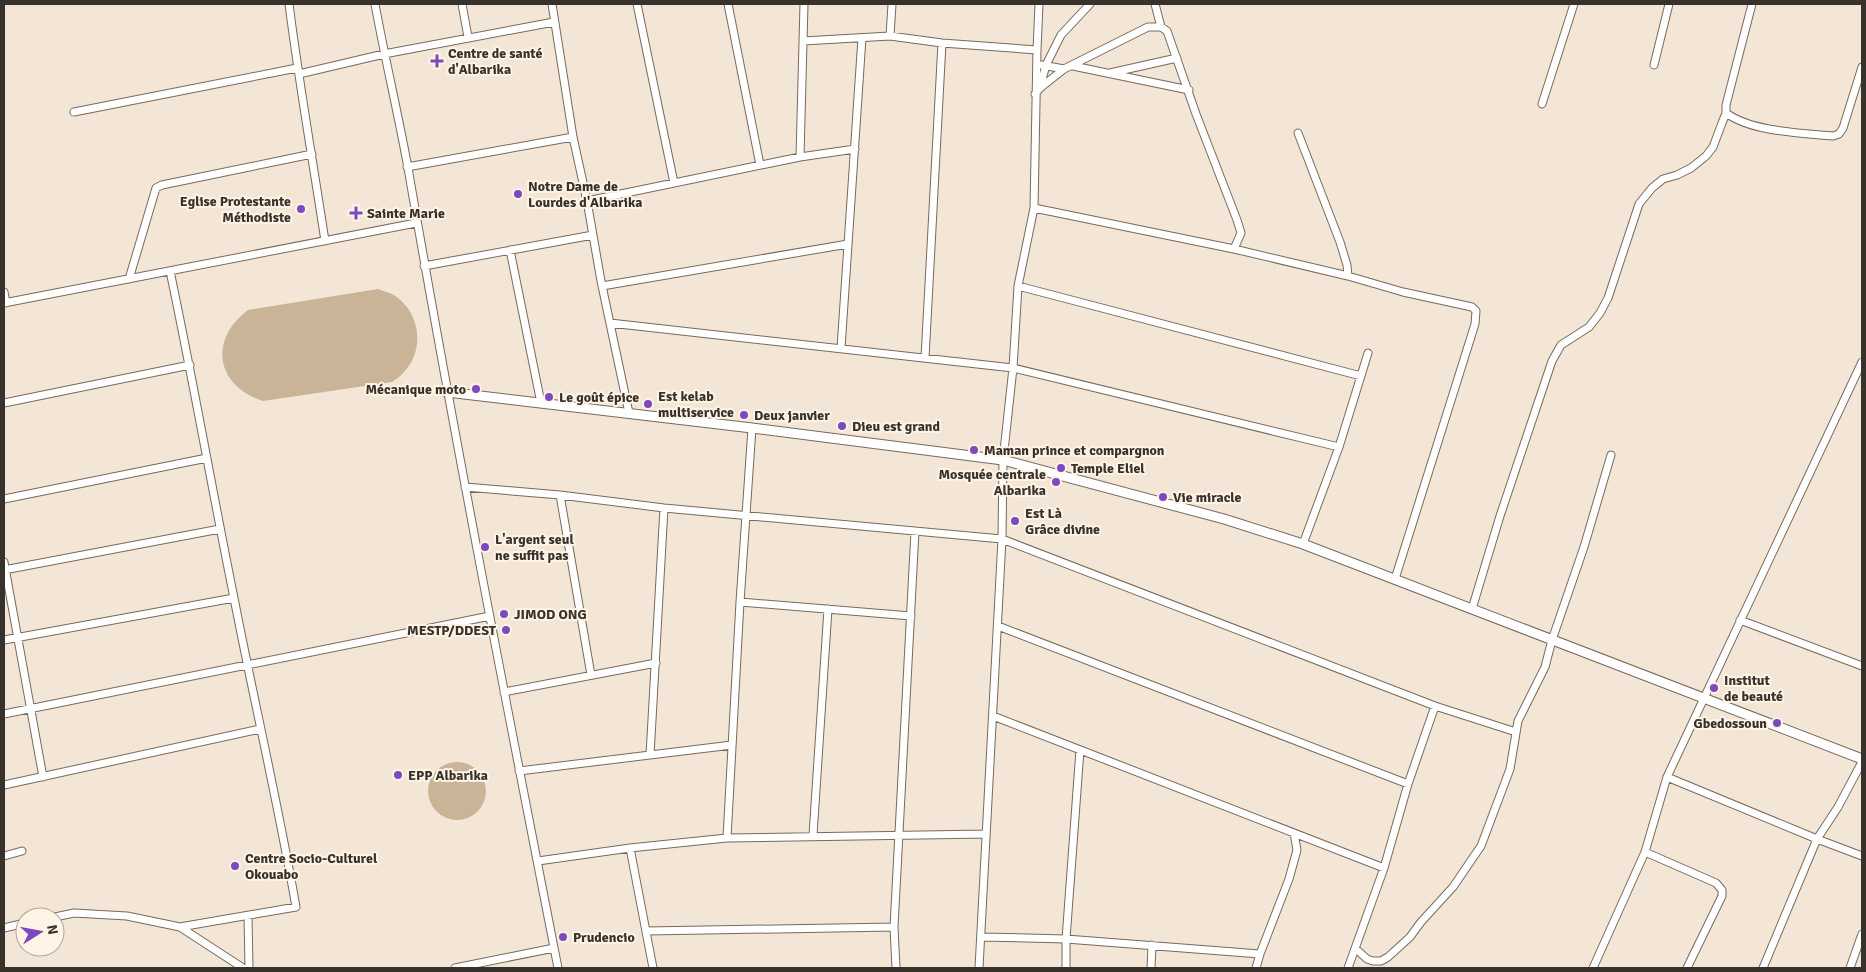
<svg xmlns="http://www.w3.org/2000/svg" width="1866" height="972" viewBox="0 0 1866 972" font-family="Signika,sans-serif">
<rect width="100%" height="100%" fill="#f4e6d6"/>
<path fill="#cab498" d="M 378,289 C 382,291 388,292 392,294 C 420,310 426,349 404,372 C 401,376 396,379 392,382 L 263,401 C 216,386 208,340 248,310 Z
M428 791a29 29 0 1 1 58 0a29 29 0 1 1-58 0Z"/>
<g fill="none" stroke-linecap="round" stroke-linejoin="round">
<defs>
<path id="minor" d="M 289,4 C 299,83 313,162 325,241
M 375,4 C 385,59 398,113 408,168 C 454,436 506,702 558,968
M 462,4 L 468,37
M 552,4 L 573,137 L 587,201 L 601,281 L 629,413
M 637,4 L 674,183
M 728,4 L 760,165
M 1155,4 L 1161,27
M 890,36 L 892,4
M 803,41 L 890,36 L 942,43 L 1037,50 L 1034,208 L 1018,286 L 1013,368 L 1003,460 L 1002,539 L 979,968
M 1037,50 L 1039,4
M 1042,65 L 1064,69
M 1654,65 L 1669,4
M 1073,66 L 1189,90
M 1110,73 L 1177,58
M 299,74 L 384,54 L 554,22
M 1040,87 L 1046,65 L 1061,35 L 1090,4
M 1035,94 L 1040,88 L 1064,69 L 1148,27 L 1161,27 L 1167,31 L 1196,114 L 1237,220 L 1241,233 L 1234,249
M 1542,104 L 1574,4
M 74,112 L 297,68
M 1726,113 C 1752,132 1802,133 1833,136 L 1839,134 L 1843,128 L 1862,67
M 1298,133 L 1340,242 L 1347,265 L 1348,276
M 800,157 L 804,4
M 407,167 L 573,137
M 587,201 L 800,157 L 855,149
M 1034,208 L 1234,249 L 1348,276 L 1403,292 L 1472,307 L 1476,311 L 1475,324 L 1395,579
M 510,250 L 541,403
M 424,266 L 593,235
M 170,271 C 193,380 212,489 234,598 C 254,701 278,803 296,907 L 180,927
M 129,279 L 156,188 L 162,185 L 312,154
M 602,286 L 848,244
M 1018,286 L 1361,376
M 4,292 L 6,303
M 4,303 L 416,223
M 610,323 L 1013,368 L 1339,447
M 841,348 L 862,38
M 925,358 L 942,43
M 4,403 L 190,365
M 465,487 L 560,495 L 664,508 L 1002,539 L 1435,706 L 1516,732
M 560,495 L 591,675
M 4,499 L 207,458
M 1303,544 L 1339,447 L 1368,353
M 4,562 L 43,777
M 4,570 L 220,529
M 740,602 L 752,428
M 1472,609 L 1500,516 L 1552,361 L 1561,345 L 1589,327 L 1600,313 L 1608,298 L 1639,204 L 1652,188 L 1663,179 L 1677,175 L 1691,168 L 1706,156 L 1713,147 L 1722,123 L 1726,113 L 1726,105 L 1752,4
M 1740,620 L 1862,666
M 998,626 L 1408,784
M 4,640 L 234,598
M 504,692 L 656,663
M 4,714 L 490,616
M 993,716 L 1384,868
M 650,755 L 664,508
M 519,771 L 732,745
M 1667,777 L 1817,839 L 1862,856
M 4,785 L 260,729
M 813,835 L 828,609
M 727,838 L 740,602 L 911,616
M 630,848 L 653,968
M 1645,852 L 1716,883 L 1722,890 L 1722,896 L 1687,968
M 4,856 L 22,851
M 538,861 L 630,848 L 727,838 L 986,834
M 248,916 L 249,968
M 55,917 L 74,913 L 127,916 L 180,927 L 243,968
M 4,928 L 25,923
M 646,931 L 894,927
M 981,937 L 1066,939 L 1260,954
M 1356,949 L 1367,959 L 1373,961 L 1381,961 L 1388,957 L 1410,937 L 1421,922 L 1453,887 L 1481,846 L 1510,769 L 1518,721 L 1545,667 L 1552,640 L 1584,547 L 1611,455
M 455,968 L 554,948
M 896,968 L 894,927 L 915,531
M 1066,968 L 1066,939 L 1080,750
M 1151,968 L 1152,945
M 1256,968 L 1260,954 L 1289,879 L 1297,850 L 1294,833
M 1348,968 L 1384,868 L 1408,784 L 1435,706
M 1593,968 L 1645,852 L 1667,777 L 1862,362
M 1763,968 L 1817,839 L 1838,807 L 1862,762
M 1850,968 L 1862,934"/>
<path id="tertiary" d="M 447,392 L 752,428 L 1003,460 L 1224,519 L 1303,544 L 1862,759"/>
</defs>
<use href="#minor" stroke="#766a5c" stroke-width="9"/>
<use href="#tertiary" stroke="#766a5c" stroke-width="11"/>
<use href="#minor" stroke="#fff" stroke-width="7"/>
<use href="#tertiary" stroke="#fff" stroke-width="9"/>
</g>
<g fill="#7e48bf" stroke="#fff4e6" stroke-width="2">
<path d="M434.5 53.5h5v5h5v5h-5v5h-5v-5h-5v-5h5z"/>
<circle cx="518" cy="194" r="5"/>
<circle cx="301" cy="209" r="5"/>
<path d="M353.5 205.5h5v5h5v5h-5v5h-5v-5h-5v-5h5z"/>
<circle cx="476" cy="389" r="5"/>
<circle cx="549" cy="397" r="5"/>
<circle cx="648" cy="404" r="5"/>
<circle cx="744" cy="415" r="5"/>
<circle cx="842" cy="426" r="5"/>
<circle cx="974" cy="450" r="5"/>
<circle cx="1061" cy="468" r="5"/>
<circle cx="1056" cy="482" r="5"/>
<circle cx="1163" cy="497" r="5"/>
<circle cx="1015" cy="521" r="5"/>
<circle cx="485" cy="547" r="5"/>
<circle cx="504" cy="614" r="5"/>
<circle cx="506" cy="630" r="5"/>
<circle cx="1714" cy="688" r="5"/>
<circle cx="1777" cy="723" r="5"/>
<circle cx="398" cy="775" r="5"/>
<circle cx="235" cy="866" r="5"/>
<circle cx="563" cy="937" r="5"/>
</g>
<g text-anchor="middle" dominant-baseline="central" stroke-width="4" stroke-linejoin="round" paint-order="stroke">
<g font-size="14" font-weight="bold" fill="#38322c" stroke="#fff4e6" text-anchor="start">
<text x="448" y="53">Centre de santé<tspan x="448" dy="16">d'Albarika</tspan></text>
<text x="528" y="186">Notre Dame de<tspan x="528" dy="16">Lourdes d'Albarika</tspan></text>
<text x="291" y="201" text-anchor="end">Eglise Protestante<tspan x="291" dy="16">Méthodiste</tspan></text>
<text x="367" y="213">Sainte Marie</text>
<text x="466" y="389" text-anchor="end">Mécanique moto</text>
<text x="658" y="396">Est kelab<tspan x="658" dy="16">multiservice</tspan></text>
<text x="559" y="397">Le goût épice</text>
<text x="754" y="415">Deux janvier</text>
<text x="852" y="426">Dieu est grand</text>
<text x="984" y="450">Maman prince et compargnon</text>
<text x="1071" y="468">Temple Eliel</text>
<text x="1046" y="474" text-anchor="end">Mosquée centrale<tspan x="1046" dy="16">Albarika</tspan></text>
<text x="1173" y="497">Vie miracle</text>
<text x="1025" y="513">Est Là<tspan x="1025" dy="16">Grâce divine</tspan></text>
<text x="495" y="539">L'argent seul<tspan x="495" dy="16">ne suffit pas</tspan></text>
<text x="514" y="614">JIMOD ONG</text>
<text x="496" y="630" text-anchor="end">MESTP/DDEST</text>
<text x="1724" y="680">Institut<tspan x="1724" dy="16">de beauté</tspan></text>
<text x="1767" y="723" text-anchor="end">Gbedossoun</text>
<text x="408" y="775">EPP Albarika</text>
<text x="245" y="858">Centre Socio-Culturel<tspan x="245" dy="16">Okouabo</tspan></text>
<text x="573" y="937">Prudencio</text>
</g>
</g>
<rect width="1866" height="972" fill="none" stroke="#38322c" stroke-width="10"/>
<g transform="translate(40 932) rotate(79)"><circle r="24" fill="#fff4e6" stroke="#afa69c"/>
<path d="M0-4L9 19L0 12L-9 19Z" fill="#7e48bf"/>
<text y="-8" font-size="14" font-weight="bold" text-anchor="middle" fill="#38322c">N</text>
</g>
</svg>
